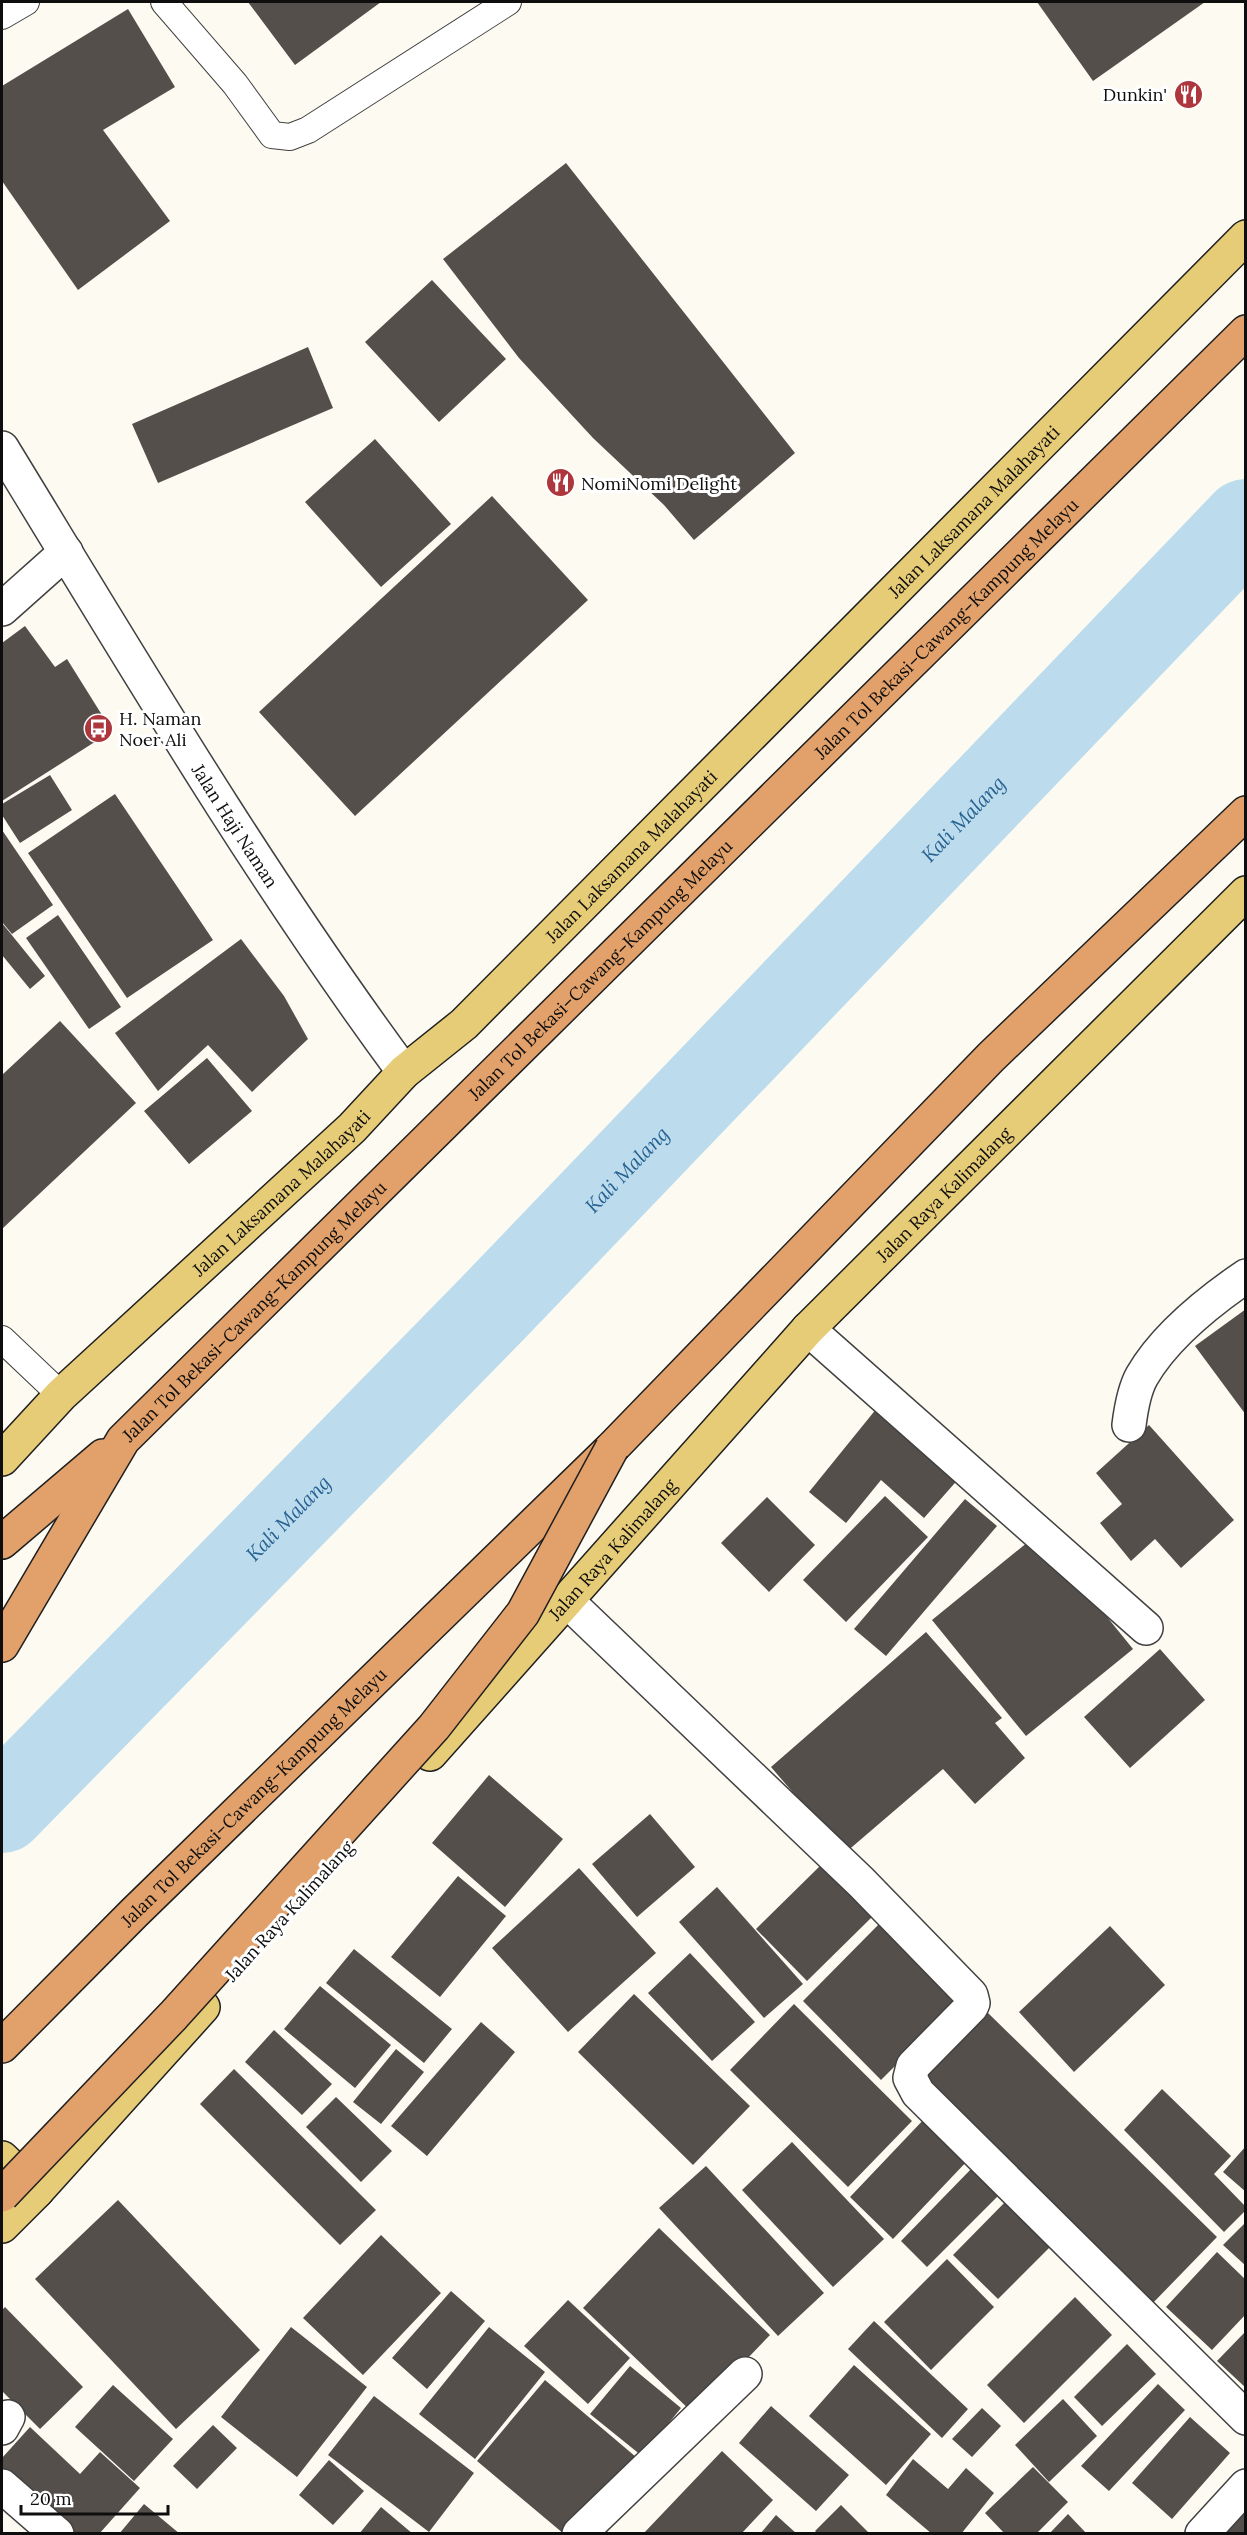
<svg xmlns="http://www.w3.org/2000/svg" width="1247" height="2535" viewBox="0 0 1247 2535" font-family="Lora,serif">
<rect width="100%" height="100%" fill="#fdfbf1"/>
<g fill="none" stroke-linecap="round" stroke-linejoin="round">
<path stroke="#bcdcee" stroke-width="88" id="s1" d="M 2,1809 L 493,1308 L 1246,523"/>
</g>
<path fill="#554f4c" d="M 248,2 L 381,2 L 295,65 Z
M 1037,2 L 1205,2 L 1093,81 Z
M 128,9 L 175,87 L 103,130 L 170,221 L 78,290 L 2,181 L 2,86 Z
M 566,163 L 795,453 L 694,540 L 664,505 L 593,438 L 519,358 L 443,259 Z
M 432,280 L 506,359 L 439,422 L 365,342 Z
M 308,347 L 333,408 L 158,483 L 132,424 Z
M 375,439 L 451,524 L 381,587 L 305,502 Z
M 492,496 L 588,600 L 355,816 L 259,712 Z
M 25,626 L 55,667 L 67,659 L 112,731 L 2,801 L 2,643 Z
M 50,775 L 72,810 L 20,843 L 2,815 L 2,804 Z
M 115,794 L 213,940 L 127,998 L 28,853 Z
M 2,830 L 53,905 L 12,934 L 2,922 Z
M 58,915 L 121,1007 L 89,1029 L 26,938 Z
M 2,923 L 45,976 L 30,989 L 2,955 Z
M 241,939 L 284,996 L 308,1039 L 252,1092 L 208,1045 L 158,1091 L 115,1033 Z
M 60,1021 L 136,1103 L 2,1229 L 2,1075 Z
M 207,1058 L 252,1111 L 189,1164 L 144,1111 Z
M 1246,1309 L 1246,1415 L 1195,1346 Z
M 877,1408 L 961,1476 L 924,1518 L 881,1480 L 846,1523 L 809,1492 Z
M 1149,1425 L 1234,1520 L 1181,1568 L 1155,1539 L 1131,1561 L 1100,1523 L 1122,1504 L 1096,1473 Z
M 885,1496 L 928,1537 L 846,1622 L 803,1580 Z
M 767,1497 L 815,1545 L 769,1592 L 721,1543 Z
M 965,1499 L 997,1526 L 886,1656 L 854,1629 Z
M 1039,1533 L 1133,1649 L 1026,1736 L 932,1620 Z
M 926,1632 L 1002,1718 L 995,1723 L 1025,1758 L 975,1804 L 943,1769 L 845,1853 L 771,1767 Z
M 1160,1649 L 1205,1700 L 1130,1768 L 1084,1717 Z
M 489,1775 L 563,1839 L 505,1907 L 432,1843 Z
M 650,1814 L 695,1867 L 637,1917 L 592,1864 Z
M 821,1865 L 872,1917 L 807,1981 L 756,1929 Z
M 579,1868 L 656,1953 L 568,2032 L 492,1948 Z
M 458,1876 L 506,1916 L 440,1997 L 391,1957 Z
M 717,1887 L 803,1984 L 764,2018 L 679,1922 Z
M 883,1920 L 962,1999 L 881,2080 L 803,2001 Z
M 1110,1926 L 1165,1985 L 1074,2072 L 1019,2012 Z
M 354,1949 L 452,2029 L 424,2063 L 326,1983 Z
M 690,1953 L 755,2022 L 712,2061 L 648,1993 Z
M 320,1986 L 391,2045 L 355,2088 L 284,2029 Z
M 634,1994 L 750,2106 L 693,2165 L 578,2052 Z
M 794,2004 L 912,2121 L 848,2187 L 730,2070 Z
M 987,2012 L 1217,2237 L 1150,2306 L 919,2081 Z
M 481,2022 L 515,2052 L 427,2156 L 391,2126 Z
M 274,2030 L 332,2084 L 302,2115 L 245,2062 Z
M 396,2049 L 424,2072 L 381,2124 L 353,2102 Z
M 234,2069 L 376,2210 L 340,2245 L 200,2104 Z
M 1162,2089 L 1231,2156 L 1214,2174 L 1246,2207 L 1246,2210 L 1224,2232 L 1124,2130 Z
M 336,2097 L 392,2151 L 361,2182 L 306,2127 Z
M 927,2116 L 970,2158 L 893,2239 L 850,2197 Z
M 792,2142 L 884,2239 L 833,2287 L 742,2190 Z
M 1246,2146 L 1246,2192 L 1223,2172 Z
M 706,2166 L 824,2293 L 778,2336 L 659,2208 Z
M 973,2167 L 1000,2194 L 927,2267 L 901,2241 Z
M 1010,2197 L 1055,2242 L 998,2299 L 953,2255 Z
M 118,2200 L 260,2350 L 176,2429 L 35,2279 Z
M 1246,2222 L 1246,2266 L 1223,2245 Z
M 659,2228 L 770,2335 L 694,2414 L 583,2308 Z
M 381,2235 L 441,2293 L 363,2375 L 303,2318 Z
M 1217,2252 L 1246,2280 L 1246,2314 L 1212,2350 L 1166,2307 Z
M 947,2259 L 994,2307 L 931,2370 L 884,2322 Z
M 451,2291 L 485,2321 L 427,2389 L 392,2358 Z
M 1075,2297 L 1112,2335 L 1024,2423 L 987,2385 Z
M 568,2300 L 630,2358 L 588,2404 L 524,2346 Z
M 5,2307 L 83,2387 L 40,2429 L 2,2391 L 2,2310 Z
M 874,2321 L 968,2409 L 942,2438 L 848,2349 Z
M 291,2327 L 367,2387 L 297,2477 L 221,2417 Z
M 489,2327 L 545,2372 L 475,2459 L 419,2414 Z
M 1246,2331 L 1246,2388 L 1217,2361 Z
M 1127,2344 L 1156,2374 L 1102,2426 L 1074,2397 Z
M 854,2365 L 931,2434 L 886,2485 L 809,2416 Z
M 630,2366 L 681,2408 L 642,2456 L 590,2414 Z
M 545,2380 L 636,2457 L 564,2534 L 477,2461 Z
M 1158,2384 L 1185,2410 L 1109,2491 L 1081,2466 Z
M 113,2385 L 173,2439 L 134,2481 L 75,2427 Z
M 374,2396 L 474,2473 L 429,2532 L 328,2455 Z
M 1063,2399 L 1097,2436 L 1049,2482 L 1015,2445 Z
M 771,2406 L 849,2475 L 816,2511 L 739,2443 Z
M 982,2408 L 1001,2426 L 972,2457 L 952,2439 Z
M 1190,2417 L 1230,2453 L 1172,2519 L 1132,2483 Z
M 213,2425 L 237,2448 L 197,2489 L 173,2466 Z
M 30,2427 L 80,2474 L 100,2452 L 140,2488 L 99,2534 L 72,2534 L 2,2468 L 2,2458 Z
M 722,2451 L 773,2500 L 741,2534 L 643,2534 Z
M 913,2459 L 948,2489 L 966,2468 L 994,2493 L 961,2534 L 932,2534 L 886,2495 Z
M 329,2460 L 364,2491 L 333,2525 L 299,2495 Z
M 1033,2467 L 1068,2502 L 1036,2534 L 1005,2534 L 985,2513 Z
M 144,2504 L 180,2534 L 119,2534 Z
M 841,2505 L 870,2534 L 818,2534 L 815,2531 Z
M 381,2507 L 413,2534 L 359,2534 Z
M 1246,2508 L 1246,2534 L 1214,2534 Z
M 1068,2514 L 1087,2534 L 1049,2534 Z
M 776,2515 L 797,2534 L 760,2534 Z"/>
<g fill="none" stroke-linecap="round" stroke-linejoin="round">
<defs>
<path id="service" d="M 164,2 L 235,84 L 272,135 L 290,137 L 308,130 L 508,2
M 2,16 L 26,2
M 2,1339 L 61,1395"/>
<path id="minor" d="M 2,609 L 66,552
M 808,1329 L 1146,1628
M 1129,1425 C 1131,1409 1134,1390 1142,1376 C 1165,1336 1208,1302 1246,1276
M 567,1601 L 861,1882 L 971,1995 L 973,2003 L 971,2007 L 913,2066 L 910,2078 L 918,2093 L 1246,2418
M 2,2428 L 8,2417
M 2,2486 L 57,2534
M 579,2534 L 745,2374
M 1202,2534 L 1246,2486"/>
<g id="tertiary">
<path id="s2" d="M 2,448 C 131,659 257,873 404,1072"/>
</g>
<g id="primary">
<path id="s3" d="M 2,1459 L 61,1395 L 352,1128 L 404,1072 L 464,1024 L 1246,237"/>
<path id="s4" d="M 430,1754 L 808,1329 L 1246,893"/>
<path d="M 2,2158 L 37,2191"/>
<path d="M 2,2226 L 37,2191 L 203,2007"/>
</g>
<g id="motorway">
<path d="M 2,1542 L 103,1456"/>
<path id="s5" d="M 2,1645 L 123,1440 L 1246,332"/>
<path id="s6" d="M 2,2046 L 134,1913 L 612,1448 L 991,1057 L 1246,813"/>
</g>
</defs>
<use href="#service" stroke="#414141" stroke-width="28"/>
<use href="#minor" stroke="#414141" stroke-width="36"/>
<use href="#tertiary" stroke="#414141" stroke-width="36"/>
<use href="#primary" stroke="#1f1f1f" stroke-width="36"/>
<use href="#motorway" stroke="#1f1f1f" stroke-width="36"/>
<use href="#service" stroke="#fff" stroke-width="26"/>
<use href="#minor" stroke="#fff" stroke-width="33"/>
<use href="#tertiary" stroke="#fff" stroke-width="33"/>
<use href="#primary" stroke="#e7cc77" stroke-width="33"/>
<use href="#motorway" stroke="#e2a16a" stroke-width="33"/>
<defs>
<path id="motorway-bridge" d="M 2,2195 L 173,2016 L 434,1727 L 523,1613 L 612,1448"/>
</defs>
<use href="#motorway-bridge" stroke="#1f1f1f" stroke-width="36" stroke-linecap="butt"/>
<use href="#motorway-bridge" stroke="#e2a16a" stroke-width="33"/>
</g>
<defs>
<symbol id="restaurant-disc" viewBox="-11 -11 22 22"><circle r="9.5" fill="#ad373d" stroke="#fff"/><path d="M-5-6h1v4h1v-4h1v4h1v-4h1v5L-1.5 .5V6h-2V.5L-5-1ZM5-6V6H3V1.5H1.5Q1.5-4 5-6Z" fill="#fff"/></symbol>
<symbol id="bus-disc" viewBox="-11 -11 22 22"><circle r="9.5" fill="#ad373d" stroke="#fff"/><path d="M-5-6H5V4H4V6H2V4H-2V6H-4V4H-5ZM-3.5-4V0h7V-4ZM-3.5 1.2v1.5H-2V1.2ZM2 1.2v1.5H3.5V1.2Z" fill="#fff"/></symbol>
</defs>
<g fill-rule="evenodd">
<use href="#restaurant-disc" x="1172" y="78" width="33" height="33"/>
<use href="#restaurant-disc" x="544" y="466" width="33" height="33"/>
<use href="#bus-disc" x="82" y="712" width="33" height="33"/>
</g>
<g text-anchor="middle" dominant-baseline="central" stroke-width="6" stroke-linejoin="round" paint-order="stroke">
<g font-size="18" fill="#0e0e0e" stroke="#fff" text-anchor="start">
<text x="1167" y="94" text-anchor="end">Dunkin'</text>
<text x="581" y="483">NomiNomi Delight</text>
<text x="119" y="718">H. Naman<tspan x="119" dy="21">Noer Ali</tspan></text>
</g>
<g font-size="18" fill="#0e0e0e" stroke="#fff">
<text stroke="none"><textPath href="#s3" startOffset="1358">Jalan Laksamana Malahayati</textPath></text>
<text stroke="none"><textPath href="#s5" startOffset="1394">Jalan Tol Bekasi–Cawang–Kampung Melayu</textPath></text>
<text stroke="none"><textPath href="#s2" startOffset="444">Jalan Haji Naman</textPath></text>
<text stroke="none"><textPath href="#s3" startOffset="872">Jalan Laksamana Malahayati</textPath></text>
<text stroke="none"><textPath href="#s5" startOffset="908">Jalan Tol Bekasi–Cawang–Kampung Melayu</textPath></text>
<text stroke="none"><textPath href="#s3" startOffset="386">Jalan Laksamana Malahayati</textPath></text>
<text stroke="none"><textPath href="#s4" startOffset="760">Jalan Raya Kalimalang</textPath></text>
<text stroke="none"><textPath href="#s5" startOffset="422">Jalan Tol Bekasi–Cawang–Kampung Melayu</textPath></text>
<text stroke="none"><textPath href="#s4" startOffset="274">Jalan Raya Kalimalang</textPath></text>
<text stroke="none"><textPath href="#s6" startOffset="354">Jalan Tol Bekasi–Cawang–Kampung Melayu</textPath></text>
<text transform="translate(289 1911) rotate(-48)">Jalan Raya Kalimalang</text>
</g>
<g font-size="20" font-style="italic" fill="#276290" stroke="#fff">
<text stroke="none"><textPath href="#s1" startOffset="1380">Kali Malang</textPath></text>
<text stroke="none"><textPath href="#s1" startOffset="894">Kali Malang</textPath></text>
<text stroke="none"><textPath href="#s1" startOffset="408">Kali Malang</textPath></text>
</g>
</g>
<rect width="1247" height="2535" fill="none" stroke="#0e0e0e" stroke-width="6"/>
<path d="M21 2505v9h147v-9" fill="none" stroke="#0e0e0e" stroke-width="3"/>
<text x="30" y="2505" font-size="18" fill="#0e0e0e" stroke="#ffffff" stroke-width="4.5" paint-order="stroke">20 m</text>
</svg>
